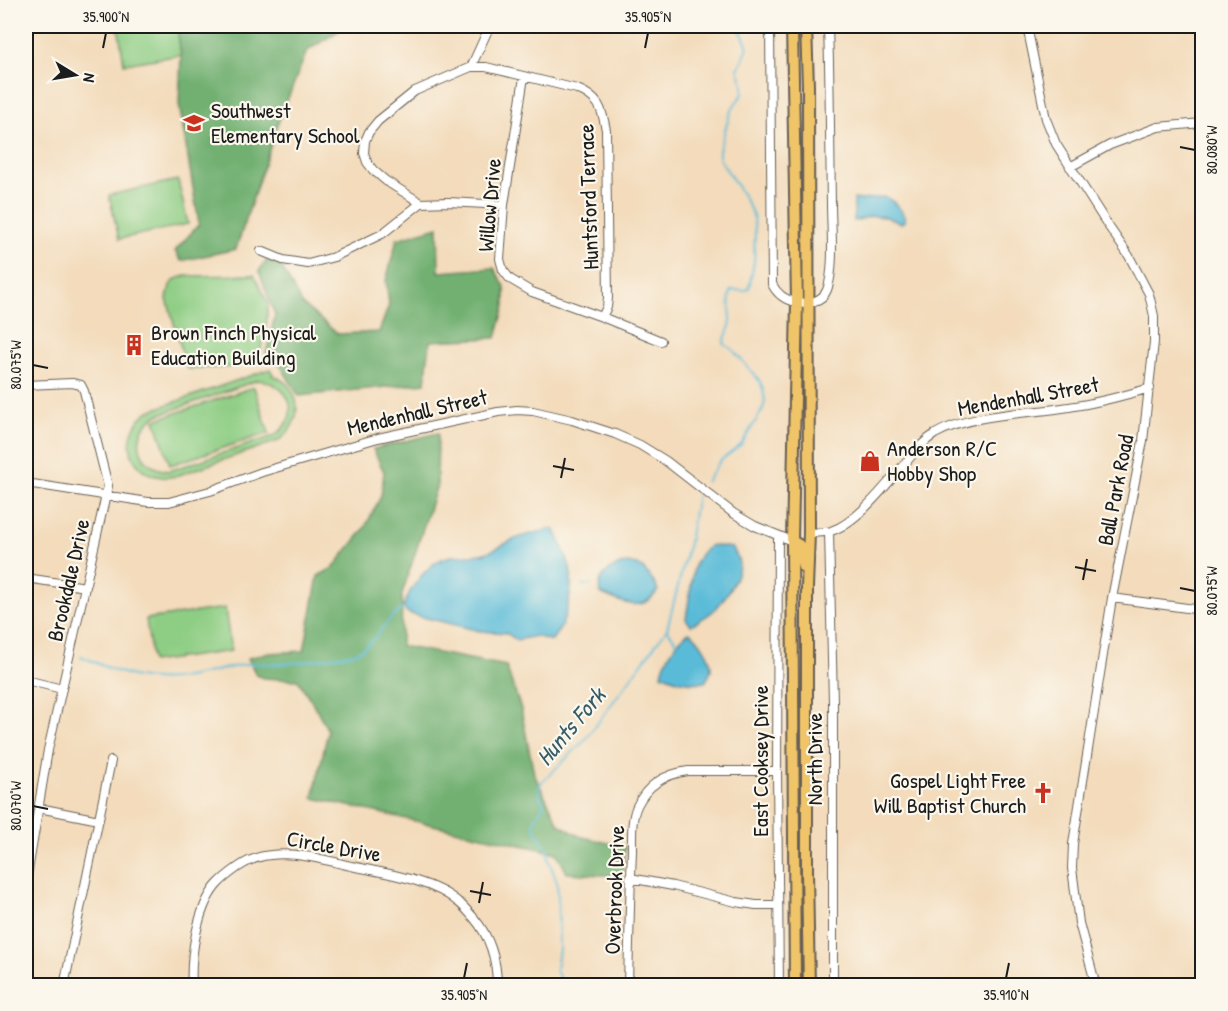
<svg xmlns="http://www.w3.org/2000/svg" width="1228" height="1011" viewBox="0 0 1228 1011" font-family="'Patrick Hand',sans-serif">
<rect width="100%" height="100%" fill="#fbf7ec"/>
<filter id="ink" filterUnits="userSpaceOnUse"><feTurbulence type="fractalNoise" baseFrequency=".0167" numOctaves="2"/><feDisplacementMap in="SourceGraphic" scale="12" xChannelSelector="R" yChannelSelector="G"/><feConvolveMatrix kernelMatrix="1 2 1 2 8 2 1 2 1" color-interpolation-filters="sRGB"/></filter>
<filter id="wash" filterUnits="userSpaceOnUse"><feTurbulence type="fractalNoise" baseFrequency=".008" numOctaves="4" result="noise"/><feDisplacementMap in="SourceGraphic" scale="24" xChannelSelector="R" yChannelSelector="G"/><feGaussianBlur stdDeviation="1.35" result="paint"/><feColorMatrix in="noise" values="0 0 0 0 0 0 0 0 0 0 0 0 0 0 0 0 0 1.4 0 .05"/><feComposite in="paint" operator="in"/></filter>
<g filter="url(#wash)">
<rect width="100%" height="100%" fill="#f3dbbb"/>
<path fill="#8ecd84" stroke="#557450" stroke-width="1.5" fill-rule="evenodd" d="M 118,26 L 177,26 L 181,55 L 124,64 Z
M 178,180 L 188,224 L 119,239 L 109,195 Z
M 254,275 L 268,303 L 266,331 L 260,353 L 235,367 L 187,369 L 167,299 L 170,285 L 176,279 L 185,276 Z
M 270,369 L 273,374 L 272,375 C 304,387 304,423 278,441 L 176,476 C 171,477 166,478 162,477 C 125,473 120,430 149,411 ZM 258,380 C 291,384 303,416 274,436 L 169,471 C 135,468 129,430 158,415 Z
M 254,387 L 269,433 L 170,465 L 155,420 Z
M 225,608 L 231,651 L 152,662 L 146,619 Z"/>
<path fill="#72b072" stroke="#476647" stroke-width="1.5" d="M 177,26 L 346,26 L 307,51 L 278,123 L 236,249 L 181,261 L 175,251 L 199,224 L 179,104 L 181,55 Z
M 438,227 L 439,272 L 494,268 L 505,287 L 505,306 L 496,338 L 430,341 L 425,383 L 299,396 L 279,363 L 266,354 L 275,315 L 259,271 L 267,260 L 281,266 L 302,304 L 338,334 L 379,332 L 389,305 L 386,281 L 397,239 Z
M 438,433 L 437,485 L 402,594 L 401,646 L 506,666 L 521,709 L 534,774 L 559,824 L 579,836 L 625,847 L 622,876 L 567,873 L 557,853 L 313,798 L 328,731 L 317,710 L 298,680 L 263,678 L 256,675 L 248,658 L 269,653 L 304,651 L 318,576 L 333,568 L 364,529 L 381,496 L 384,472 L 373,449 Z"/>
<path fill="#5abbd8" stroke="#3b6c7a" stroke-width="1.5" d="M 884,197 C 893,199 905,212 905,221 L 901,223 L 886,217 L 872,216 L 854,221 L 854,199 L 862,200 Z
M 554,528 C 560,541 566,554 570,568 C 574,585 568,609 562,625 C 560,630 555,636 551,641 L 536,636 L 517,640 L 506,633 L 480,631 L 414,615 L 408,613 L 403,608 C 409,588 430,559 452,556 C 464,554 476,557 488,552 C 497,549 505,543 513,540 C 526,534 540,532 554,528 Z
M 711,545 L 732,548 C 736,553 739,559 739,566 C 738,579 722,604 712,612 C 706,617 698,621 691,625 L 686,619 L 694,566 L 701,553 Z
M 627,563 C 628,563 637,565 638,565 C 647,570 654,582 658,590 C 642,615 621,602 600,593 C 596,574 612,567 627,563 Z
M 689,632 C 698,636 712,659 711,668 C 711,674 708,677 705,682 C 690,684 676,681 662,674 C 663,662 678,639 689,632 Z"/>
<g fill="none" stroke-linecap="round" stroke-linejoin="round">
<path stroke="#5abbd8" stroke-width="2" d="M 706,482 L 720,461 L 741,445 L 763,409 L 765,401 L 763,389 L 759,380 L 732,349 L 724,344 C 725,335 731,328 731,320 C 731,309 727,301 731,290 L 745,291 L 749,288 L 754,262 L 755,231 L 753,215 L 744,197 L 719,158 L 719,150 L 730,114 L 735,104 L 743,94 L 743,84 L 738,69 C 750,43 751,52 738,26
M 583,585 L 591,585
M 667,629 L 678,644
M 81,656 C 105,667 128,678 155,679 C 184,682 219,668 249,664 C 263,663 277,665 290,663 C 306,662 321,659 336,656 C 341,655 348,655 354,653 C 377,644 383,620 404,608
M 555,986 L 559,978
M 563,986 L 556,970 L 559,949 L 558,896 L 557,882 L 549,861 L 548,850 L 536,831 L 534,824 L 535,819 L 544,805 L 540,796 L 539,787 L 541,783 L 585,740 L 667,629 L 689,543 L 697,494"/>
</g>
</g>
<g filter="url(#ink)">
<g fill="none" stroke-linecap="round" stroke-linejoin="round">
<defs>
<path id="minor" d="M 770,26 L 772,284 C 777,294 784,300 796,302 C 808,304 822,302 827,290 C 835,270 831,226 831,203 C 830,144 830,85 828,26
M 1027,26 L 1046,119 L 1056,144 L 1107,224 L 1129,256 L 1149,294 L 1154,316 L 1154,342 L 1143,441 L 1112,598 L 1073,844 L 1072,868 L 1079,923 L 1096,986
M 471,67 L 487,32 L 491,26
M 524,77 L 504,205 L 500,259 L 503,270 L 510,279 L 532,292 L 602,317 L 661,341
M 1070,167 L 1110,145 L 1158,127 L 1202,123
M 421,203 L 386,181 L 373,170 L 367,162 L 364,153 L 365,141 L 369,132 L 378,121 L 415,91 L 471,67 L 486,67 L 577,89 C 599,98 602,108 606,130 L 608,298 L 607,307 L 602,317
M 421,203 L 448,202 L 504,205
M 261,251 L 283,260 L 308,264 L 334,257 L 382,234 L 421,203
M 26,385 L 72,383 L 81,385 L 84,391 L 108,486 L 48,750 L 26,883
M 26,483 L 148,502 L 169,502 L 210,491 L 262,472 L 378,438 L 498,412 L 517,410 L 533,411 L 572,420 L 615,434 L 640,445 L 666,461 L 733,513 L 755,526 L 792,541
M 829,532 L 833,702 L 833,986
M 809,533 C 816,532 824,533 831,531 C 859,522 889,481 908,460 C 916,450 924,441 935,434 C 972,413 1028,414 1069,407 C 1097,403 1123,396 1150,388
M 778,536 L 777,771 L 779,986
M 26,578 L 86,587
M 1112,598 L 1202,610
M 26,680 L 62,689
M 39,808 L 99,820
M 630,878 L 673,886 L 736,902 L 756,905 L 778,905
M 64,986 L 111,761
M 192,986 C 190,956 197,909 216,886 C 222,879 230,873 237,868 C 247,861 258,856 271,855 C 297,852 326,860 351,866 C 384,873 433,880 458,902 C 464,906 469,913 474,918 C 490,937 497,961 497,986
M 628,986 C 629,941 630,896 632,851 C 632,837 631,819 637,806 C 647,785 665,774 688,771 L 777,771"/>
<path id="highway" d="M 792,26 L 797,302 L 792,541 L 795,986
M 806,26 L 808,86 L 809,533 L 807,588 L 807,871 L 809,986
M 792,541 L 799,545 L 803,567"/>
</defs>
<use href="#minor" stroke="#675f54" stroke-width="10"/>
<use href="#highway" stroke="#675f54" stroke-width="14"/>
<use href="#minor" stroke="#fff" stroke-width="8"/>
<use href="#highway" stroke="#f0c469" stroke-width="10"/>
</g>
</g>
<path fill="none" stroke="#1c1c1c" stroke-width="2" d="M 103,48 L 106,33M 645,48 L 648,33M 1180,147 L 1195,150M 33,365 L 48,368M 553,466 L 574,470M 561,478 L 565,458M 1075,567 L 1096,571M 1083,580 L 1087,559M 1180,588 L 1195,591M 33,806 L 48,809M 470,891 L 491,895M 479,903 L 483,882M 464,978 L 467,963M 1006,978 L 1009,963"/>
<defs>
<symbol id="school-bare" viewBox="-9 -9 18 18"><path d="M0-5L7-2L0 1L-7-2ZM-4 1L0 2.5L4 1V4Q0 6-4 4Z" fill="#c8321e" stroke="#fbf7ec" stroke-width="2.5" paint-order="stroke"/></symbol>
<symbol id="building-bare" viewBox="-9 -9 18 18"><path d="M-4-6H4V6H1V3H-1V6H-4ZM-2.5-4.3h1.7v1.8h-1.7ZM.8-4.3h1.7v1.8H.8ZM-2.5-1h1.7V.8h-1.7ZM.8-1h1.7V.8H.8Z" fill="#c8321e" stroke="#fbf7ec" stroke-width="2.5" paint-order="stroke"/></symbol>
<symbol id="shop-bare" viewBox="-9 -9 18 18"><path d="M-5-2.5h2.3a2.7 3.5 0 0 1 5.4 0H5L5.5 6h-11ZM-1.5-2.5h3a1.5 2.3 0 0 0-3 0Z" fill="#c8321e" stroke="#fbf7ec" stroke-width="2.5" paint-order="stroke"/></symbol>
<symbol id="church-bare" viewBox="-9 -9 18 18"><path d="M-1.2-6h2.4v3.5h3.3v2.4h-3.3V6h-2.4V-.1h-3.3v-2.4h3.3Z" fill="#c8321e" stroke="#fbf7ec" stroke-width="2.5" paint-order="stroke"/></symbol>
</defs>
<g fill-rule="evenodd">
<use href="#school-bare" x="179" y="108" width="30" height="30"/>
<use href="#building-bare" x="119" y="330" width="30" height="30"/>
<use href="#shop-bare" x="855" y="446" width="30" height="30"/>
<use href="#church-bare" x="1028" y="778" width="30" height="30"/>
</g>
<g text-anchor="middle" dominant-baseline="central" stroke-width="4.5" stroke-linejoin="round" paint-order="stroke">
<g font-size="22" fill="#1c1c1c" stroke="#fbf7ec" text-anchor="start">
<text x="211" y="110">Southwest<tspan x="211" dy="25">Elementary School</tspan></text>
<text x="151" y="332">Brown Finch Physical<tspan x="151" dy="25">Education Building</tspan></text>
<text x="887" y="448">Anderson R/C<tspan x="887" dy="25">Hobby Shop</tspan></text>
<text x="1026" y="780" text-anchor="end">Gospel Light Free<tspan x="1026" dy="25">Will Baptist Church</tspan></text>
</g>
<g font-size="22" fill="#1c1c1c" stroke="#fbf7ec">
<text transform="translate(588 197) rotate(-92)">Huntsford Terrace</text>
<text transform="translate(489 205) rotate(-85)">Willow Drive</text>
<text transform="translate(1028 396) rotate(-10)">Mendenhall Street</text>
<text transform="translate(417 412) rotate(-13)">Mendenhall Street</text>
<text transform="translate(1115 490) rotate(-79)">Ball Park Road</text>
<text transform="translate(68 580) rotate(-77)">Brookdale Drive</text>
<text transform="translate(814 759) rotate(-90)">North Drive</text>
<text transform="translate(760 761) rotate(-90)">East Cooksey Drive</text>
<text transform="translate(334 846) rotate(10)">Circle Drive</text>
<text transform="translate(614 890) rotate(-88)">Overbrook Drive</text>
</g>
<g font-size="24" font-style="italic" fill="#355c67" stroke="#fbf7ec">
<text transform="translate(570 726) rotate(-50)">Hunts Fork</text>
</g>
</g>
<rect width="1228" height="1011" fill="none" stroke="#fbf7ec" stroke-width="66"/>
<g transform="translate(75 75) rotate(101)" stroke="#fbf7ec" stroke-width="4.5" paint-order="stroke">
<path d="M0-4.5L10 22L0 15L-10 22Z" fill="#1c1c1c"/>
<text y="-9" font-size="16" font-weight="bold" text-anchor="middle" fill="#1c1c1c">N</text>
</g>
<rect x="33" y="33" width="1162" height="945" fill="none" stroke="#1c1c1c" stroke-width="2"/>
<g font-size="15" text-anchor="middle" fill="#1c1c1c">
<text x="106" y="22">35.900°N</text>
<text x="648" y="22">35.905°N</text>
<text transform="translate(1212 150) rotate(-90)" y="5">80.080°W</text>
<text transform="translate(16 365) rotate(-90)" y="5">80.075°W</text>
<text transform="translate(1212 591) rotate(-90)" y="5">80.075°W</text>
<text transform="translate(16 806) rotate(-90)" y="5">80.070°W</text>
<text x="464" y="1000">35.905°N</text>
<text x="1006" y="1000">35.910°N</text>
</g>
</svg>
